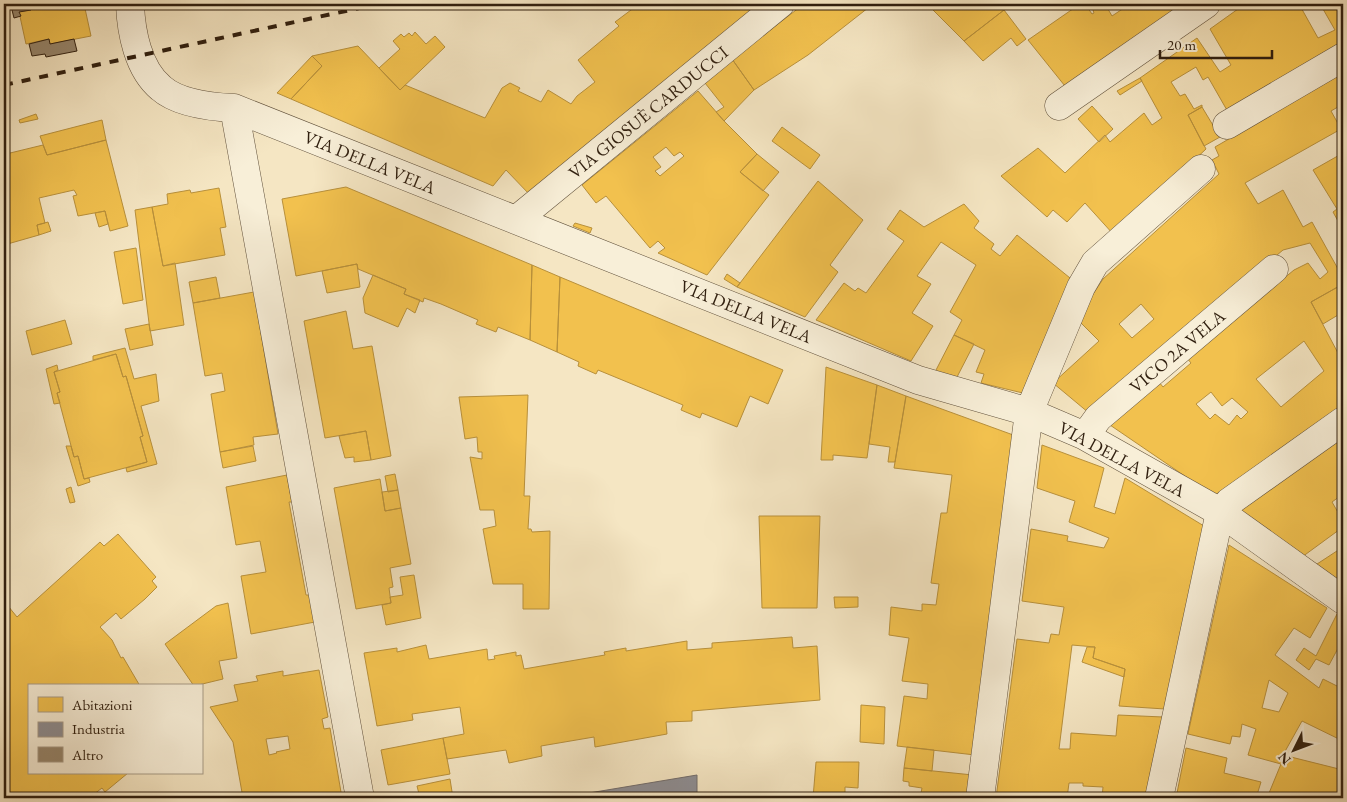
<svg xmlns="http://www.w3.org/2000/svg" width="1347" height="802" viewBox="0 0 1347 802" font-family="'EB Garamond',serif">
<rect width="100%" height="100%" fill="#f5e6c3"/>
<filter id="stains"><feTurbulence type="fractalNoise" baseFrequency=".004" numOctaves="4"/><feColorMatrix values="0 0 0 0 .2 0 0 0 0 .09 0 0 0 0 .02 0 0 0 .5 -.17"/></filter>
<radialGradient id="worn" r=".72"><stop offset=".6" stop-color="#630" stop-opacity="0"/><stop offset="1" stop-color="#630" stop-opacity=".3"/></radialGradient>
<path fill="#f2c14e" stroke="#b8903b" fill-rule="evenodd" d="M 33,4 L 59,4 L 60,6 L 72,4 L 84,4 L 91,36 L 50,44 L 49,39 L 26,44 L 19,12 L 34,9 Z
M 639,4 L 764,4 L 530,195 L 506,170 L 493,186 L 291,99 L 322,66 L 312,56 L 358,46 L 400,90 L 405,85 L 485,118 L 502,88 L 510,83 L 520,88 L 518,91 L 541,102 L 548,90 L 571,104 L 577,96 L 595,82 L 578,60 L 619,26 L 615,22 Z
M 804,4 L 873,4 L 808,55 L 754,90 L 732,59 Z
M 927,4 L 1000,4 L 1004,10 L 964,41 Z
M 1080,4 L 1085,4 L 1092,14 L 1094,13 L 1093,10 L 1105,4 L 1112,16 L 1130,4 L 1203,4 L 1073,96 L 1028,40 Z
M 1245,4 L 1299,4 L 1318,38 L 1335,30 L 1323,9 L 1330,4 L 1343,4 L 1343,45 L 1228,112 L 1208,77 L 1203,80 L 1196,67 L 1171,82 L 1180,96 L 1185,94 L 1194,109 L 1202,105 L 1202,107 L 1188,115 L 1206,149 L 1114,235 L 1085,203 L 1067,222 L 1053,210 L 1047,217 L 1001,176 L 1038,148 L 1065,173 L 1105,135 L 1110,142 L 1144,113 L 1152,125 L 1162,118 L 1140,78 L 1197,38 L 1220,72 L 1231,65 L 1210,29 Z
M 1004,10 L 1026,39 L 1017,46 L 1011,38 L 983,61 L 964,41 Z
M 415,32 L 426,44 L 435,36 L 445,47 L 400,90 L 379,68 L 400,49 L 393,41 L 401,34 L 404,37 L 409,33 L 412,36 Z
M 312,56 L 322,66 L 291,99 L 277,93 Z
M 732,59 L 754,90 L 724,121 L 716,112 L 724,107 L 705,83 Z
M 1343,73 L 1343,104 L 1331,111 L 1341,129 L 1245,183 L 1258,204 L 1283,190 L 1303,227 L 1312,222 L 1343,278 L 1343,284 L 1311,302 L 1339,355 L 1343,353 L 1343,413 L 1220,500 L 1110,425 L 1159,382 L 1163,387 L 1191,363 L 1187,358 L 1294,270 L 1308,263 L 1320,279 L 1328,272 L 1310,243 L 1283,250 L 1089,413 L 1053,383 L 1099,341 L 1078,320 L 1082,311 L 1103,279 L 1219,174 L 1212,160 L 1219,156 L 1215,147 ZM 1141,304 L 1154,319 L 1132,338 L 1119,324 ZM 1304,341 L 1324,371 L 1281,407 L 1256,379 ZM 1211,392 L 1222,406 L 1232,398 L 1248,412 L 1241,419 L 1237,415 L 1229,425 L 1215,414 L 1210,419 L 1196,404 Z
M 1140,78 L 1142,81 L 1120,95 L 1117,91 Z
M 698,91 L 725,122 L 757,154 L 740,172 L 769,195 L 707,275 L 658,253 L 665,248 L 658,241 L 650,248 L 606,196 L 596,203 L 582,185 ZM 666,147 L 674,156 L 680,152 L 684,156 L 660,176 L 655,171 L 661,167 L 653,157 Z
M 1092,106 L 1113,129 L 1099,142 L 1078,119 Z
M 1202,107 L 1220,137 L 1204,146 L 1188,115 Z
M 36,114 L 38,119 L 20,123 L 19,120 Z
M 102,120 L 106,140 L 47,155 L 40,136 Z
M 782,127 L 820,155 L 810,169 L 772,141 Z
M 106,140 L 128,226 L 110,231 L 105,211 L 78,216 L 73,196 L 77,195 L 74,190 L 39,198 L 45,223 L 37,225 L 39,235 L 4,245 L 4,163 L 8,162 L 6,154 L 43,145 L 47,155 Z
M 1343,153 L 1343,230 L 1333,212 L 1337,209 L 1313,170 Z
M 757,154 L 779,172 L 763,191 L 740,172 Z
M 818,181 L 863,220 L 830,265 L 838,272 L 805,317 L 737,287 Z
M 346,187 L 532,265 L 530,340 L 498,327 L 496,332 L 476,324 L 478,320 L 441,304 L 424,298 L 423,302 L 404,294 L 406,289 L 358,269 L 357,264 L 296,276 L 282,199 Z
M 219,188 L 226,227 L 220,228 L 225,255 L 163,266 L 152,207 L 168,204 L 167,194 L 190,190 L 191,193 Z
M 964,204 L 979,221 L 974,228 L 994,244 L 991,249 L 1000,256 L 1017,235 L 1075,282 L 1027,394 L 981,383 L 984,374 L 976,372 L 985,350 L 954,335 L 962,320 L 950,312 L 976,265 L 941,242 L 917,276 L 931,284 L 912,313 L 933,326 L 911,361 L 816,320 L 844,283 L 855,291 L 858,288 L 866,293 L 904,241 L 887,229 L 900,210 L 924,227 Z
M 152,207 L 163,266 L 175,263 L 184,325 L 150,331 L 135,210 Z
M 105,211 L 108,224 L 99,227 L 95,213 Z
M 48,222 L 51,231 L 39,235 L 37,225 Z
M 575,223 L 592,228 L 590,233 L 573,226 Z
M 136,248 L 143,300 L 123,304 L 114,252 Z
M 357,264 L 360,287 L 327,293 L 322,271 Z
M 532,265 L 560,277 L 557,352 L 530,340 Z
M 727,274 L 740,283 L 737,287 L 724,279 Z
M 373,275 L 406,289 L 404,294 L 420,300 L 415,313 L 407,308 L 398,327 L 365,313 L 363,298 Z
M 216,277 L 220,298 L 193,303 L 189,282 Z
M 560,277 L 783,370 L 768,404 L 750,396 L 737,427 L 702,413 L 700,418 L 681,410 L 683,405 L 598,370 L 596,374 L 578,366 L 579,362 L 557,352 Z
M 1343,284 L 1343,312 L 1323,324 L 1311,302 Z
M 254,292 L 278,434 L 253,437 L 254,445 L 220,452 L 211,394 L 225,391 L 222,373 L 205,376 L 193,303 Z
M 346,311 L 353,349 L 372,346 L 391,456 L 371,460 L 366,431 L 325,438 L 304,321 Z
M 65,320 L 72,344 L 32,355 L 26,331 Z
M 149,324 L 153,345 L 130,350 L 125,329 Z
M 954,335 L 974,344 L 957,377 L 935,372 Z
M 125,348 L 134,379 L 156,374 L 159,401 L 141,406 L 157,464 L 127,472 L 126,468 L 147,462 L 140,437 L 143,436 L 126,376 L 123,377 L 116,354 L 93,360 L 93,356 Z
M 116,354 L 123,377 L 126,376 L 143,436 L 140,437 L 147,462 L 84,479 L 78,456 L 74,457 L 57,393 L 60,392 L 54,372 Z
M 57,365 L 58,370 L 54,372 L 60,392 L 57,393 L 60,403 L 54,404 L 46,369 Z
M 826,367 L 877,385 L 867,458 L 833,455 L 833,460 L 821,460 Z
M 877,385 L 906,396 L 895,462 L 888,462 L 890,447 L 869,444 Z
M 528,395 L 524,496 L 530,496 L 528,529 L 531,529 L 532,532 L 550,531 L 549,609 L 523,609 L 523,584 L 493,584 L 483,529 L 496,526 L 494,510 L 480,510 L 470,457 L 482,459 L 482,452 L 478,452 L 477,437 L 465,439 L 459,397 Z
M 906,396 L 1016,436 L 975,755 L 897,746 L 904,696 L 927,699 L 928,684 L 902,681 L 909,638 L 889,635 L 891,607 L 922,611 L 922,604 L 936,605 L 939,584 L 931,583 L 941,513 L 947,513 L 952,475 L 894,468 Z
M 366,431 L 371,460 L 354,462 L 354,457 L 345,458 L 339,436 Z
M 1343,437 L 1343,494 L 1332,502 L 1343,521 L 1343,527 L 1302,557 L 1237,513 Z
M 1042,445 L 1104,468 L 1094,507 L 1115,514 L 1125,478 L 1204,526 L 1165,709 L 1119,706 L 1125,669 L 1093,658 L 1095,647 L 1072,645 L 1059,749 L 1070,749 L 1071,733 L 1116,736 L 1118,715 L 1163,717 L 1146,798 L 1102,798 L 1103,787 L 1083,786 L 1083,783 L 1069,783 L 1067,798 L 1039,797 L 1039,798 L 996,798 L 1017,639 L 1049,643 L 1051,634 L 1059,635 L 1064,607 L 1022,601 L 1031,529 L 1068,536 L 1067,541 L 1104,548 L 1109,538 L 1069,522 L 1075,501 L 1037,488 Z
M 66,446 L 71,446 L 74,457 L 78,456 L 84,479 L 89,478 L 90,482 L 78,486 Z
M 253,446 L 256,461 L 223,468 L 220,452 Z
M 395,474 L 398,490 L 388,492 L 385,476 Z
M 287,475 L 292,502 L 289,502 L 306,595 L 310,595 L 315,622 L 251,634 L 241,576 L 266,572 L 260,541 L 236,545 L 226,487 Z
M 380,479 L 385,511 L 401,508 L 411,564 L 390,568 L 393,587 L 389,588 L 391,603 L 356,609 L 334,488 Z
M 71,487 L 75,502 L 70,503 L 66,489 Z
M 398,490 L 401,508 L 385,511 L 382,492 Z
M 759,516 L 820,516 L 817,608 L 762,608 Z
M 118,534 L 156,577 L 152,581 L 157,587 L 145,599 L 121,619 L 116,613 L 100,627 L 112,640 L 121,658 L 123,657 L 140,686 L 29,686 L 29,773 L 128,773 L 105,792 L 102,788 L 89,798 L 83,798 L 81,797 L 79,798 L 4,798 L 4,601 L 17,617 L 100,542 L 104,546 Z
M 1229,545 L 1327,608 L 1310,638 L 1294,628 L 1275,655 L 1319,688 L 1323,679 L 1339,687 L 1343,679 L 1343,741 L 1302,721 L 1283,755 L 1343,770 L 1343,798 L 1267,798 L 1281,764 L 1248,755 L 1256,729 L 1242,724 L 1240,737 L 1232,736 L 1230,744 L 1188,734 ZM 1269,680 L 1288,693 L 1279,712 L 1262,708 Z
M 1343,547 L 1343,586 L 1314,566 Z
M 414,575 L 421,618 L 386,625 L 382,605 L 391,603 L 390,597 L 403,595 L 400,577 Z
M 834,597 L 858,597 L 858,607 L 835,608 Z
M 228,603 L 237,658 L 219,661 L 223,679 L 194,686 L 165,644 L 216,606 Z
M 1337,614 L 1343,618 L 1343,639 L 1329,665 L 1316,659 L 1309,670 L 1296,660 L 1304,648 L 1316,656 Z
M 792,637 L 793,648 L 817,646 L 820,700 L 692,711 L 692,721 L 666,722 L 667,734 L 595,747 L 594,737 L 541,746 L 542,756 L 509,763 L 506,750 L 447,759 L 443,738 L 464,734 L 460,707 L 412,714 L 413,720 L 377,726 L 364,653 L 397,648 L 397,652 L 426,645 L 429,659 L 487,649 L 488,660 L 495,659 L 494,656 L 516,652 L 516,656 L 521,655 L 524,669 L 605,655 L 604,652 L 626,648 L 626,651 L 687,641 L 687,650 L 712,648 L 712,643 Z
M 1087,647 L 1095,647 L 1093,658 L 1125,669 L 1124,677 L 1082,662 Z
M 319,670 L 328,717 L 322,719 L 324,729 L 330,728 L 342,798 L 243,798 L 233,742 L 210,707 L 238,701 L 234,685 L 258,681 L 256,676 L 283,671 L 283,676 ZM 288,736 L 290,749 L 276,752 L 277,753 L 269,755 L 266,739 Z
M 861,705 L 885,707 L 884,744 L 860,742 Z
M 443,738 L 450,774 L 388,785 L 381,750 Z
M 907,747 L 934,750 L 932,771 L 904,768 Z
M 1186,748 L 1227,758 L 1224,773 L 1261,782 L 1256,798 L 1176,798 Z
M 816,762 L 859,762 L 858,788 L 845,787 L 845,798 L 813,798 Z
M 904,768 L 973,775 L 970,798 L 920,798 L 922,788 L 909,786 L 909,782 L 903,781 Z
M 450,779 L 453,798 L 420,798 L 417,786 Z"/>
<path fill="#8d8d92" stroke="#716c6b" d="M 697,775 L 697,795 L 689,795 L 689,798 L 559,798 Z"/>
<path fill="#96866d" stroke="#301f0f" d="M 20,4 L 30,4 L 31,10 L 19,12 L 21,16 L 14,18 L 11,6 Z
M 49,39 L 50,44 L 74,39 L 77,51 L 46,57 L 45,54 L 32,56 L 29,44 Z"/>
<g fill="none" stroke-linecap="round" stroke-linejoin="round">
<defs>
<path id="street" d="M 130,4 C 131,32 138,69 161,88 C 178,103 212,107 234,108 L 918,380 L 1029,412 L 1085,436 L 1220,512 L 1343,600
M 1059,106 L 1206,4
M 234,108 L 360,798
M 1227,125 L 1343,57
M 516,220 L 780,4
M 1085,436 L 1098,418 L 1274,269
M 980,798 L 1029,412 L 1081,287 L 1095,263 L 1201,169
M 1159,798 L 1220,512 L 1229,502 L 1343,421"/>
</defs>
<use href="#street" stroke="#61513c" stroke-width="29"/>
<use href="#street" stroke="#f8efd8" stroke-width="28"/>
<path stroke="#301f0f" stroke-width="4" stroke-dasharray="9 9" stroke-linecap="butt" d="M 4,85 L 378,4"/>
</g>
<g text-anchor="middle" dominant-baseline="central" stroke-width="5" stroke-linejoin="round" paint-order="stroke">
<g font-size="18" fill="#301f0f" stroke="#f8efd8">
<text transform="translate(648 112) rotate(-39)">VIA GIOSUÈ CARDUCCI</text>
<text transform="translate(370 162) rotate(22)">VIA DELLA VELA</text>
<text transform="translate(746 311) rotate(22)">VIA DELLA VELA</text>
<text transform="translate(1177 351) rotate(-40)">VICO 2A VELA</text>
<text transform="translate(1122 459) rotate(28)">VIA DELLA VELA</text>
</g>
</g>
<rect width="1347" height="802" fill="none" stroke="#f5e6c3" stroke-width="20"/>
<rect x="5" y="5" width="1337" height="792" fill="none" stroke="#301f0f" stroke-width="2.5"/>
<rect x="10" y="10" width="1327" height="782" fill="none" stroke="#301f0f"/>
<rect x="28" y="684" width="175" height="90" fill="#f8efd8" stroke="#a89c88"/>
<rect x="38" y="697" width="25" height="15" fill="#f2c14e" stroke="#a89c88"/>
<text x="72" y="710" font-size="15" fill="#301f0f">Abitazioni</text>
<rect x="38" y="722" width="25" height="15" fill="#8d8d92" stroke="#a89c88"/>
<text x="72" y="734" font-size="15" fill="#301f0f">Industria</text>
<rect x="38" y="747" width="25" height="15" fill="#96866d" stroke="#a89c88"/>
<text x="72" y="760" font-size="15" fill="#301f0f">Altro</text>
<g transform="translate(1294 750) rotate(228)" stroke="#f8efd8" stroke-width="4" paint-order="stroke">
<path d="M0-4L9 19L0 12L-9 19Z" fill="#301f0f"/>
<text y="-8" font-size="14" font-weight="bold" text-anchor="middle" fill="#301f0f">N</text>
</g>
<path d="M1160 50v8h112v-8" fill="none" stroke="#301f0f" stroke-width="2.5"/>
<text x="1167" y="50" font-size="15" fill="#301f0f" stroke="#f8efd8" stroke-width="4" paint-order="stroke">20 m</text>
<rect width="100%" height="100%" filter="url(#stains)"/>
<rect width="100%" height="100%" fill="url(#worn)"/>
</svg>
